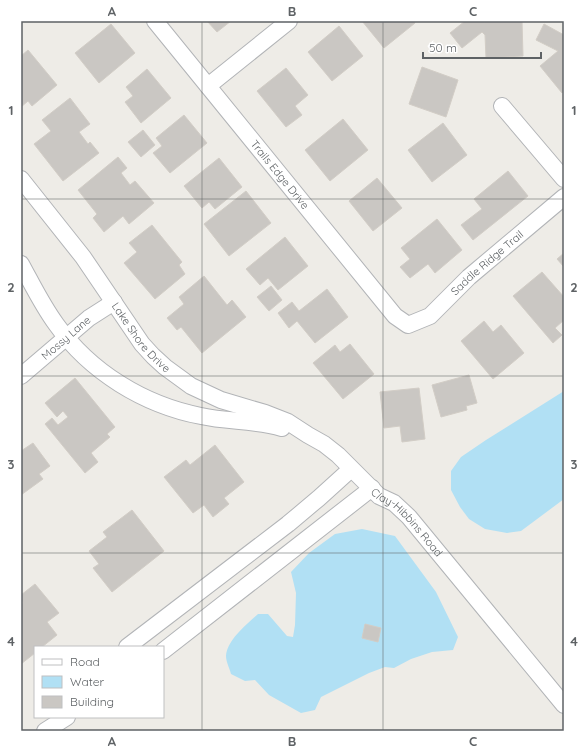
<svg xmlns="http://www.w3.org/2000/svg" width="585" height="752" viewBox="0 0 585 752" font-family="Quicksand,sans-serif">
<rect width="100%" height="100%" fill="#eeece7"/>
<path fill="#b1e0f4" d="M 564,391 L 564,499 L 521,531 L 507,533 L 485,529 L 469,519 L 460,507 L 451,490 L 451,471 L 461,457 L 486,440 Z
M 362,529 L 395,536 L 436,592 L 458,637 L 453,650 L 432,652 L 411,659 L 394,668 L 385,667 L 369,673 L 321,697 L 315,710 L 301,713 L 269,695 L 255,680 L 245,681 L 231,674 C 230,669 226,662 226,656 C 227,640 247,624 258,614 L 268,614 L 287,636 L 293,637 L 295,625 L 296,593 L 291,572 L 309,553 L 335,534 Z"/>
<path fill="#cac7c3" stroke="#d2cdc6" d="M 207,21 L 231,21 L 217,32 Z
M 362,21 L 414,21 L 415,23 L 384,48 Z
M 465,21 L 483,21 L 484,22 L 486,21 L 522,21 L 523,56 L 486,58 L 485,35 L 482,32 L 462,48 L 450,33 Z
M 111,24 L 135,53 L 99,83 L 75,53 Z
M 544,24 L 564,35 L 564,91 L 562,93 L 540,66 L 558,51 L 536,40 Z
M 339,26 L 363,56 L 332,81 L 308,52 Z
M 28,50 L 57,85 L 32,106 L 28,101 L 21,107 L 21,56 Z
M 422,67 L 458,80 L 446,117 L 409,104 Z
M 286,68 L 308,95 L 295,106 L 302,115 L 286,127 L 257,91 Z
M 147,69 L 171,98 L 141,123 L 125,102 L 133,96 L 126,87 Z
M 70,98 L 90,124 L 79,132 L 88,144 L 90,142 L 99,153 L 63,181 L 34,144 L 51,131 L 42,120 Z
M 184,115 L 207,143 L 170,173 L 153,153 L 162,146 L 156,138 Z
M 343,119 L 368,150 L 330,181 L 305,150 Z
M 443,123 L 467,155 L 432,182 L 408,150 Z
M 143,130 L 155,145 L 141,157 L 128,142 Z
M 118,157 L 127,168 L 121,173 L 130,185 L 135,181 L 154,203 L 129,224 L 123,216 L 104,232 L 93,218 L 97,214 L 78,190 Z
M 219,158 L 242,187 L 215,209 L 209,202 L 202,208 L 184,186 Z
M 508,171 L 528,196 L 473,240 L 461,225 L 482,209 L 474,199 Z
M 377,178 L 402,208 L 373,231 L 349,201 Z
M 246,191 L 271,223 L 229,256 L 204,224 Z
M 437,219 L 462,250 L 435,273 L 428,264 L 410,278 L 400,267 L 410,259 L 401,248 Z
M 152,225 L 182,262 L 179,265 L 185,274 L 155,299 L 124,263 L 137,252 L 129,243 Z
M 285,237 L 308,266 L 278,290 L 268,278 L 260,285 L 246,269 Z
M 564,253 L 564,267 L 557,259 Z
M 542,272 L 564,297 L 564,320 L 555,328 L 562,335 L 553,343 L 513,296 Z
M 204,276 L 227,305 L 232,300 L 246,317 L 202,353 L 181,327 L 177,330 L 167,318 L 184,304 L 179,297 Z
M 271,286 L 282,300 L 269,311 L 257,297 Z
M 327,289 L 348,317 L 315,343 L 297,321 L 289,328 L 278,313 L 292,302 L 299,311 Z
M 484,321 L 493,332 L 501,325 L 524,353 L 493,379 L 461,341 Z
M 350,344 L 374,374 L 343,399 L 313,363 L 335,345 L 340,352 Z
M 469,375 L 477,403 L 466,406 L 467,410 L 441,417 L 432,385 Z
M 75,378 L 115,427 L 107,434 L 110,437 L 91,453 L 98,462 L 85,473 L 45,424 L 52,418 L 58,425 L 68,417 L 63,411 L 57,417 L 45,403 Z
M 419,388 L 425,439 L 402,442 L 400,426 L 384,428 L 380,392 Z
M 33,443 L 50,466 L 39,474 L 43,479 L 21,495 L 21,451 Z
M 215,445 L 244,482 L 224,498 L 229,504 L 213,517 L 204,505 L 193,513 L 164,477 L 186,460 L 190,465 Z
M 132,510 L 164,551 L 112,592 L 93,568 L 99,564 L 89,551 L 107,537 L 103,532 Z
M 35,584 L 59,613 L 47,622 L 57,635 L 42,647 L 35,647 L 35,653 L 21,664 L 21,605 L 23,603 L 21,600 L 21,595 Z
M 365,624 L 381,628 L 378,642 L 362,638 Z"/>
<g fill="none" stroke-linecap="round" stroke-linejoin="round">
<defs>
<g id="minor">
<path id="s1" d="M 155,21 L 395,316 L 408,325 L 430,316 L 469,277 L 564,197"/>
<path d="M 208,86 L 289,21"/>
<path d="M 502,106 L 564,179"/>
<path id="s2" d="M 21,179 L 83,257 L 142,344 L 153,356 L 165,367 L 191,386 L 221,400 L 265,413 L 288,422 L 308,435 L 324,444 L 338,455 L 379,496 L 394,503 L 409,517 L 564,705"/>
<path d="M 21,264 C 32,284 42,305 56,324 C 90,372 144,405 201,416 C 228,422 255,420 282,428"/>
<path id="s3" d="M 21,376 L 89,318 L 114,302"/>
<path d="M 127,647 L 288,524 L 319,498 L 351,469"/>
<path d="M 163,651 L 372,488"/>
<path d="M 45,731 L 67,717"/>
</g>
</defs>
<use href="#minor" stroke="#b2b4b7" stroke-width="18"/>
<use href="#minor" stroke="#fff" stroke-width="16"/>
</g>
<path fill="none" stroke="#5e6265" stroke-width="1" stroke-opacity="0.55" d="M 202,21 L 202,731M 383,21 L 383,731M 21,199 L 564,199M 21,376 L 564,376M 21,553 L 564,553"/>
<g text-anchor="middle" dominant-baseline="central" stroke-width="3" stroke-linejoin="round" paint-order="stroke">
<g font-size="11" fill="#5e6265" stroke="#fff">
<text stroke="none"><textPath href="#s1" startOffset="198">Trails Edge Drive</textPath></text>
<text stroke="none"><textPath href="#s1" startOffset="498">Saddle Ridge Trail</textPath></text>
<text stroke="none"><textPath href="#s2" startOffset="199">Lake Shore Drive</textPath></text>
<text stroke="none"><textPath href="#s3" startOffset="59">Mossy Lane</textPath></text>
<text stroke="none"><textPath href="#s2" startOffset="530">Clay-Hibbins Road</textPath></text>
</g>
</g>
<rect width="585" height="752" fill="none" stroke="#ffffff" stroke-width="44"/>
<rect x="34" y="646" width="130" height="72" fill="#ffffff" stroke="#bfc0c1"/>
<rect x="42" y="659" width="20" height="6" fill="#ffffff" stroke="#bfc0c1"/>
<text x="70" y="666" font-size="12" fill="#5e6265">Road</text>
<rect x="42" y="676" width="20" height="12" fill="#b1e0f4" stroke="#bfc0c1"/>
<text x="70" y="686" font-size="12" fill="#5e6265">Water</text>
<rect x="42" y="696" width="20" height="12" fill="#cac7c3" stroke="#bfc0c1"/>
<text x="70" y="706" font-size="12" fill="#5e6265">Building</text>
<path d="M423 52v6h118v-6" fill="none" stroke="#5e6265" stroke-width="2"/>
<text x="429" y="52" font-size="12" fill="#5e6265" stroke="#ffffff" stroke-width="3" paint-order="stroke">50 m</text>
<rect x="22" y="22" width="541" height="708" fill="none" stroke="#5e6265" stroke-width="1.5"/>
<g font-size="13" text-anchor="middle" font-weight="bold" fill="#5e6265">
<text x="112" y="16">A</text>
<text x="292" y="16">B</text>
<text x="473" y="16">C</text>
<text x="11" y="115">1</text>
<text x="574" y="115">1</text>
<text x="11" y="292">2</text>
<text x="574" y="292">2</text>
<text x="11" y="469">3</text>
<text x="574" y="469">3</text>
<text x="11" y="646">4</text>
<text x="574" y="646">4</text>
<text x="112" y="746">A</text>
<text x="292" y="746">B</text>
<text x="473" y="746">C</text>
</g>
</svg>
